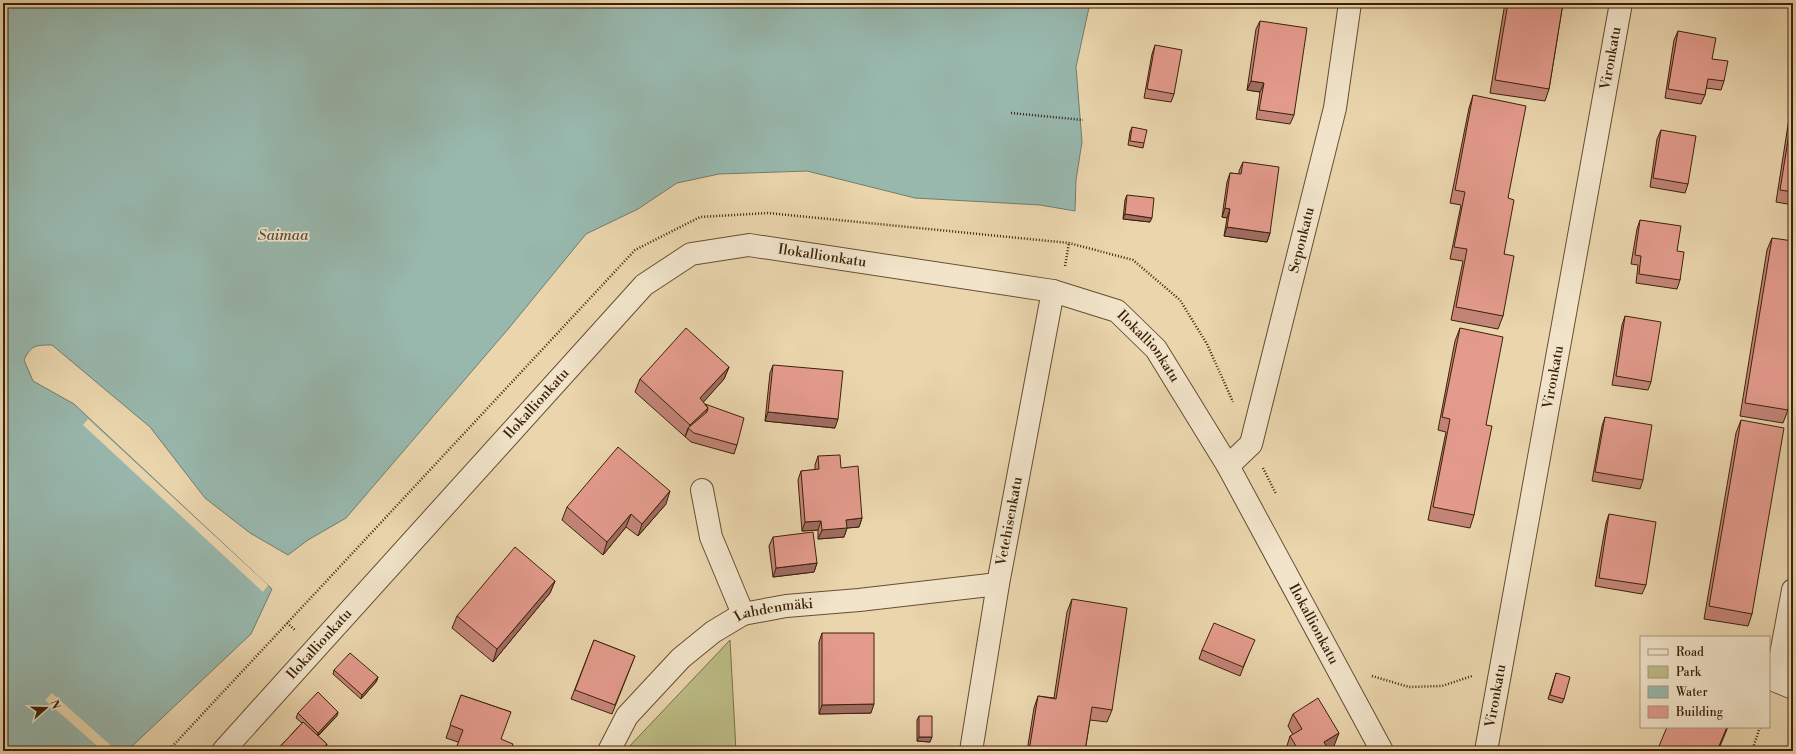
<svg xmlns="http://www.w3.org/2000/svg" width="1796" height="754" viewBox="0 0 1796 754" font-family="'Libre Bodoni',serif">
<rect width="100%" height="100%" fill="#ead5ad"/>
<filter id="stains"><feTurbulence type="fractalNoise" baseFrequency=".005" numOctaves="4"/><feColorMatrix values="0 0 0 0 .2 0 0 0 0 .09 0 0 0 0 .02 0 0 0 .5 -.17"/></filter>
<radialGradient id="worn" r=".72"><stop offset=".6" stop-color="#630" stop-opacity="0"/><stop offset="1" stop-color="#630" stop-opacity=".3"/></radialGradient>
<path fill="#bcbc86" stroke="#7c6e48" d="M 730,640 L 736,751 L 625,751 Z"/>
<path fill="#98b8ae" stroke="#737c6c" d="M 3,3 L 1090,3 L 1076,67 L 1082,142 L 1076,180 L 1075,211 L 1040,205 L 915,198 L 807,171 L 719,174 L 677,183 L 638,209 L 586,234 L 509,328 L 346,518 L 308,540 L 288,555 L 250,533 L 205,498 L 150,427 L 52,345 C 36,345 31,345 24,360 L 33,381 L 74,404 L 272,589 L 251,634 L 127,751 L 3,751 Z"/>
<path fill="#ead5ad" d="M 88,419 L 268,585 L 263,592 L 83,425 Z
M 52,693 L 117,751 L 103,751 L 45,700 Z"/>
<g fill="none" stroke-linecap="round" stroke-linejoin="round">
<defs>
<g id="minor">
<path id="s1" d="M 1228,466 L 1251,444 L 1335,108 L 1350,3"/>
<path d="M 702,490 L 711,537 L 743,614"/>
<path d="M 1793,590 L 1776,681 L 1793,688"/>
<path id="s2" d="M 223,751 L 644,285 L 691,254 L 749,245 L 1053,291 L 1117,311 L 1156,349 L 1228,466 L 1382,751"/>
<path id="s3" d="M 609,751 L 627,716 L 681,658 L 713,632 L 743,614 L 786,606 L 859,600 L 998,584"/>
<path id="s4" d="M 971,751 L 998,584 L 1053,291"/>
<path id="s5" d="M 1486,751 L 1621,3"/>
</g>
</defs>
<use href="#minor" stroke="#674e32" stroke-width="24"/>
<path stroke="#3b2109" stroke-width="2.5" stroke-dasharray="1 2" stroke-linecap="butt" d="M 1011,113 L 1083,120
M 1065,266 L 1069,243
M 1263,468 L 1276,494
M 287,623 L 296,631
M 1372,676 L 1409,687 L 1442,686 L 1472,676
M 168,751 L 635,250 L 700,217 L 768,213 L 1069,243 L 1133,260 L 1180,300 L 1207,344 L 1233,402
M 1752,751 L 1760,727"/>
<use href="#minor" stroke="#f1e4ca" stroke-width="22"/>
</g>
<path fill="#c48579" stroke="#3b2109" d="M 1505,3 L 1563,3 L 1549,89 L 1545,101 L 1490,93 Z
M 1260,21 L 1294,115 L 1290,124 L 1256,119 L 1260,92 L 1247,90 L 1256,29 Z
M 1678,31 L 1712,59 L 1724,81 L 1721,90 L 1706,88 L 1705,95 L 1701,104 L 1665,98 L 1674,40 Z
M 1155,45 L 1174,94 L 1171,102 L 1144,98 L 1152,54 Z
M 1793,93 L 1793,205 L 1776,202 Z
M 1473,95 L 1508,198 L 1504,254 L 1503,316 L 1498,329 L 1451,320 L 1463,261 L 1450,259 L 1461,205 L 1450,203 L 1469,108 Z
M 1132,127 L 1144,143 L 1143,148 L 1128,145 L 1130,132 Z
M 1661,130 L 1688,184 L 1685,193 L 1650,187 L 1657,139 Z
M 1243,162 L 1270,233 L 1267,242 L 1224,236 L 1227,218 L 1222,217 L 1227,182 L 1230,173 L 1239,174 L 1239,171 Z
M 1127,195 L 1150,222 L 1123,219 L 1125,200 Z
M 1640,220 L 1677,251 L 1680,280 L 1677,289 L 1636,283 L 1638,265 L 1631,264 L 1637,229 Z
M 1772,238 L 1788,410 L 1783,423 L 1740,416 L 1767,250 Z
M 1625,316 L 1651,382 L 1648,390 L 1612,385 L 1622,325 Z
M 1460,328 L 1486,425 L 1474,515 L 1470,528 L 1428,520 L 1446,432 L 1438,430 L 1455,341 Z
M 773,365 L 835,428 L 765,421 L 770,373 Z
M 729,367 L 724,379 L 703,402 L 737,445 L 734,454 L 691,442 L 635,392 L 640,379 Z
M 1605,417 L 1643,480 L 1640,489 L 1592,481 L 1602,426 Z
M 1741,420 L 1752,614 L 1748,626 L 1704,619 L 1736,433 Z
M 818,456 L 841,468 L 862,518 L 859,527 L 847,528 L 844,537 L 818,539 L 818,530 L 802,531 L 798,480 L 801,471 L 815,470 L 815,465 Z
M 666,504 L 638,536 L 626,527 L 603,555 L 562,520 L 567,507 Z
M 1609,514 L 1646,585 L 1642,594 L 1595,586 L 1606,523 Z
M 773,537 L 817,563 L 814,572 L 773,577 L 769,546 Z
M 555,581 L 550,593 L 493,662 L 452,628 L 457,616 Z
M 1072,599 L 1112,710 L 1107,722 L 1090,720 L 1085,751 L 1027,751 L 1034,708 L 1038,696 L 1054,698 L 1067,612 Z
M 822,633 L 871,713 L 819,714 L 819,642 Z
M 594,640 L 635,656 L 612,714 L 571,699 Z
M 1251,648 L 1240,676 L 1199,659 L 1202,650 Z
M 334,670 L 378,677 L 376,682 L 361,699 L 333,674 Z
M 1556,673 L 1564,699 L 1562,703 L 1548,699 Z
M 461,695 L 511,712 L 458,742 L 446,738 Z
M 298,713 L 337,716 L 318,736 L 327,744 L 324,751 L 276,751 L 302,723 L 296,718 Z
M 1293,714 L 1334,746 L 1328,750 L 1329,751 L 1287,751 L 1286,749 L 1290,736 L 1293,735 L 1288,726 Z
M 919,716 L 930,742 L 917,741 L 917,720 Z"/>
<path fill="#a06c63" stroke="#3b2109" d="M 1708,3 L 1721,3 L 1721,5 Z
M 1251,81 L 1264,83 L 1260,92 L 1247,90 Z
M 1225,208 L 1230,209 L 1227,218 L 1222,217 Z
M 1125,214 L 1152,218 L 1150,222 L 1123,219 Z
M 1227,227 L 1270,233 L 1267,242 L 1224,236 Z
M 729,367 L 724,379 L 701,405 L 700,398 Z
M 708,408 L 704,420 L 688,428 L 685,437 L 690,425 Z
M 768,412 L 838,419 L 835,428 L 765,421 Z
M 670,491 L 666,504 L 638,536 L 642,524 Z
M 631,514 L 626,527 L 603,555 L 607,542 Z
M 862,518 L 859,527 L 847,528 L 844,537 L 818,539 L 822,530 L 846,520 Z
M 821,521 L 818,530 L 802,531 L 805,522 Z
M 817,563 L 814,572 L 773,577 L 776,568 Z
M 555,581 L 550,593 L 493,662 L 497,649 Z
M 378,677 L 376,682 L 361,699 L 362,695 Z
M 874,704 L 871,713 L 819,714 L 822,705 Z
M 338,712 L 337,716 L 316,737 L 318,733 Z
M 1727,727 L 1728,727 L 1718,751 L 1717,751 Z
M 1339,733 L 1334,746 L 1326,751 L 1324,742 Z
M 919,737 L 932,737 L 930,742 L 917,741 Z
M 327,744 L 324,751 L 320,751 Z"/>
<path fill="#e49b8d" stroke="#3b2109" d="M 1508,3 L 1563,3 L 1549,89 L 1495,80 Z
M 1260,21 L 1307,28 L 1294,115 L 1259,110 L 1264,83 L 1251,81 Z
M 1678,31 L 1716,38 L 1712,59 L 1728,61 L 1724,81 L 1708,79 L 1705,95 L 1668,89 Z
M 1155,45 L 1182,50 L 1174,94 L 1147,89 Z
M 1473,95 L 1526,106 L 1508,198 L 1514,200 L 1504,254 L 1514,256 L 1503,316 L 1456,307 L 1467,249 L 1454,247 L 1465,192 L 1455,190 Z
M 1793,109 L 1793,192 L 1780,190 Z
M 1132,127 L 1147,130 L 1144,143 L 1130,141 Z
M 1661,130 L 1696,136 L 1688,184 L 1653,178 Z
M 1243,162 L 1279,167 L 1270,233 L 1227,227 L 1230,209 L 1225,208 L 1230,173 L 1241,174 Z
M 1127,195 L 1154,198 L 1152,218 L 1125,214 Z
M 1640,220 L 1681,226 L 1677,251 L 1684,252 L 1680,280 L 1639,274 L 1641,256 L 1635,255 Z
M 1772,238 L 1793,241 L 1793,379 L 1788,410 L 1745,403 Z
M 1625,316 L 1661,322 L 1651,382 L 1616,376 Z
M 686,328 L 729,367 L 700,398 L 708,408 L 690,425 L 640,379 Z
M 1460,328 L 1503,337 L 1486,425 L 1492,426 L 1474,515 L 1433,507 L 1450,419 L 1442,417 Z
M 773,365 L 843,371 L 838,419 L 768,412 Z
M 705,404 L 744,418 L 737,445 L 694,433 L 688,428 L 707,412 L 708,408 Z
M 1605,417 L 1652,425 L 1643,480 L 1595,472 Z
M 1741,420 L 1784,428 L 1752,614 L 1709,606 Z
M 618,447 L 670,491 L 642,524 L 631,514 L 607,542 L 567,507 Z
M 840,455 L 841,468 L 858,466 L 862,518 L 846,520 L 847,528 L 822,530 L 821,521 L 805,522 L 801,471 L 819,469 L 818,456 Z
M 1609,514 L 1656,522 L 1646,585 L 1599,578 Z
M 813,532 L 817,563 L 776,568 L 773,537 Z
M 515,547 L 555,581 L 497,649 L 457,616 Z
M 1072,599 L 1127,608 L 1112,710 L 1092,707 L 1085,751 L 1029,751 L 1038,696 L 1056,699 Z
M 1214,623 L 1255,640 L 1243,667 L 1202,650 Z
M 822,633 L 874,633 L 874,704 L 822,705 Z
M 594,640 L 635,656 L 615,705 L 575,690 Z
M 350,653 L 378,677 L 362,695 L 334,670 Z
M 1556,673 L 1570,677 L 1564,699 L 1550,695 Z
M 318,692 L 338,712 L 318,733 L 298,713 Z
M 461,695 L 511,712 L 501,739 L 513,744 L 511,751 L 455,751 L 463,730 L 450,725 Z
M 1318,698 L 1339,733 L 1324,742 L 1329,751 L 1299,751 L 1290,736 L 1302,729 L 1293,714 Z
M 919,716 L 932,716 L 932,737 L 919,737 Z
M 303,722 L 327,744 L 320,751 L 276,751 Z
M 1667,727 L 1727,727 L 1717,751 L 1657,751 Z"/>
<g text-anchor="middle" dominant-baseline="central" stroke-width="3.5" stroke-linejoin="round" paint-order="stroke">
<g font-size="14" fill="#3b2109" stroke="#f1e4ca">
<text stroke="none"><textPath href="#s5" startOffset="704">Vironkatu</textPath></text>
<text stroke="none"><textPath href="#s1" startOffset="242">Seponkatu</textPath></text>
<text stroke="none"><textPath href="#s2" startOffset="817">Ilokallionkatu</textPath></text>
<text stroke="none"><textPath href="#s2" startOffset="1165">Ilokallionkatu</textPath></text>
<text stroke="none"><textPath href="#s5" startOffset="380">Vironkatu</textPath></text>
<text stroke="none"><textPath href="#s2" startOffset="468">Ilokallionkatu</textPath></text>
<text stroke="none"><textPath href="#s4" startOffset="233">Vetehisenkatu</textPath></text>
<text stroke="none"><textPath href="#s3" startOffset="226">Lahdenmäki</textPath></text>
<text stroke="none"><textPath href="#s2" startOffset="1489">Ilokallionkatu</textPath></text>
<text stroke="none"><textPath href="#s2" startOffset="144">Ilokallionkatu</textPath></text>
<text stroke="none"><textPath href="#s5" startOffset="56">Vironkatu</textPath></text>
</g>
<g font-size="15" font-style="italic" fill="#574e3b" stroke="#f1e4ca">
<text x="283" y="235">Saimaa</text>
</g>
</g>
<rect width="1796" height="754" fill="none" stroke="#ead5ad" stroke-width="16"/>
<rect x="4" y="4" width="1788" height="746" fill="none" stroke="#3b2109" stroke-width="2"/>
<rect x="8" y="8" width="1780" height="738" fill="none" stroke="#3b2109"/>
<rect x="1640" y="636" width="130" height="92" fill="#f1e4ca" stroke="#a8967d"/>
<rect x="1648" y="649" width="20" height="6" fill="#f1e4ca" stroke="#a8967d"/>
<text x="1676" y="656" font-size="12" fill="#3b2109">Road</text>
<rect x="1648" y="666" width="20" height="12" fill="#bcbc86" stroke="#a8967d"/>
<text x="1676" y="676" font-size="12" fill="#3b2109">Park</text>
<rect x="1648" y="686" width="20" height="12" fill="#98b8ae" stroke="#a8967d"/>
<text x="1676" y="696" font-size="12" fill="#3b2109">Water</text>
<rect x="1648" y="706" width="20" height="12" fill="#e49b8d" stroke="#a8967d"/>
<text x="1676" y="716" font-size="12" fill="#3b2109">Building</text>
<g transform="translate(46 708) rotate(70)" stroke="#f1e4ca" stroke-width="3" paint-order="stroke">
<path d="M0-3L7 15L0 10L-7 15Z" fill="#3b2109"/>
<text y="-6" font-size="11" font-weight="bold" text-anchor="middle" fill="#3b2109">N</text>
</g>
<rect width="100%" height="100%" filter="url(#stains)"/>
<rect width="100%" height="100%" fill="url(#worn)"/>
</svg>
